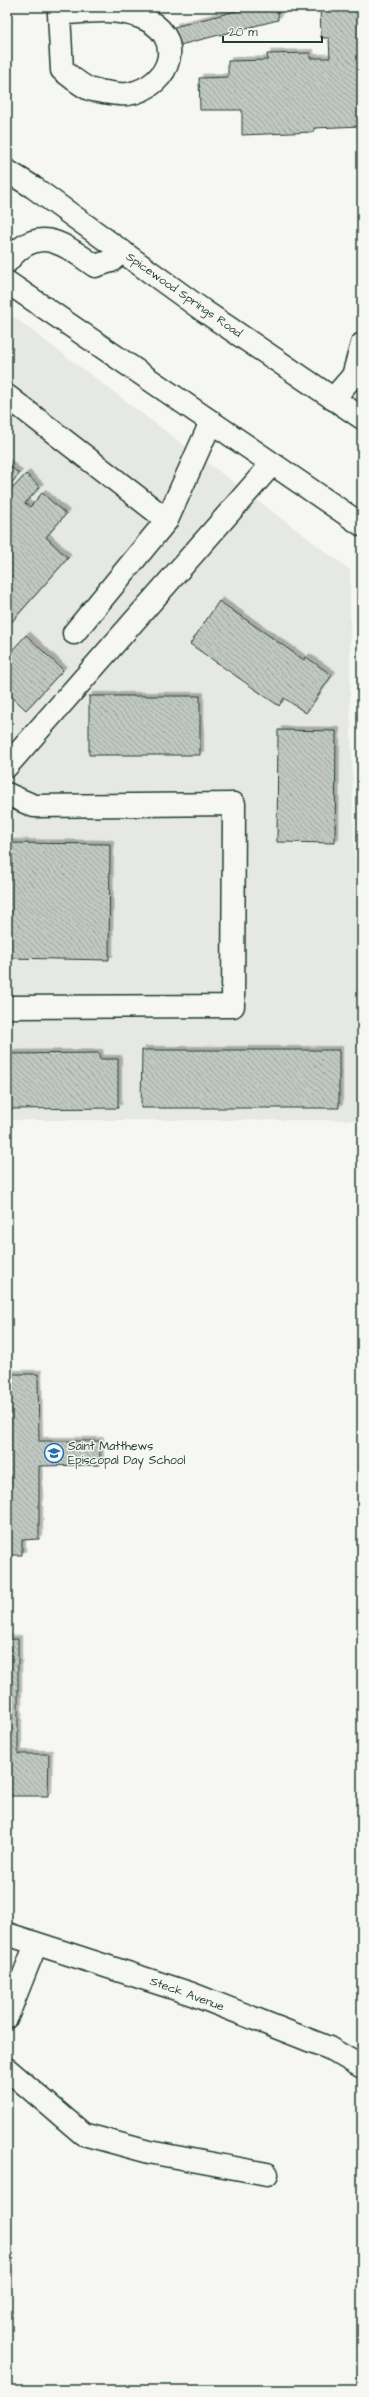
<svg xmlns="http://www.w3.org/2000/svg" width="369" height="2397" viewBox="0 0 369 2397" font-family="'Architects Daughter',sans-serif">
<defs>
<pattern id="building-back-hatch" width="6" height="6" patternUnits="userSpaceOnUse"><rect width="6" height="6" fill="#c1c8c3"/><path d="M-1 5l2 2M0 0l6 6M5-1l2 2" fill="none" stroke="#9ca49f"/></pattern>
<filter id="shadow"><feDropShadow dx="3.5" dy="-3.5" stdDeviation="0" flood-color="#0004"/></filter>
</defs>
<rect width="100%" height="100%" fill="#f6f6f2"/>
<filter id="ink" filterUnits="userSpaceOnUse"><feTurbulence type="fractalNoise" baseFrequency=".025" numOctaves="2"/><feDisplacementMap in="SourceGraphic" scale="8" xChannelSelector="R" yChannelSelector="G"/><feConvolveMatrix kernelMatrix="1 2 1 2 8 2 1 2 1" color-interpolation-filters="sRGB"/></filter>
<g filter="url(#ink)">
<path fill="#e6e8e4" d="M 7,312 L 350,570 L 350,693 L 362,1120 L 7,1120 Z"/>
<path fill="url(#building-back-hatch)" stroke="#1f3d34" filter="url(#shadow)" d="M 252,7 L 278,7 L 278,20 L 180,45 L 174,27 Z
M 320,7 L 362,7 L 362,126 L 314,128 L 314,132 L 242,135 L 242,110 L 200,110 L 199,78 L 228,77 L 228,61 L 268,60 L 267,54 L 310,53 L 310,58 L 330,58 L 329,38 L 321,38 Z
M 7,463 L 19,474 L 8,487 L 11,490 L 26,474 L 40,487 L 25,503 L 30,507 L 42,493 L 66,514 L 46,537 L 68,558 L 7,627 Z
M 219,601 L 304,660 L 306,657 L 332,675 L 306,713 L 284,698 L 279,706 L 190,644 Z
M 26,635 L 63,670 L 26,710 L 7,692 L 7,656 Z
M 89,696 L 200,696 L 200,755 L 89,755 Z
M 278,730 L 336,731 L 335,843 L 277,842 Z
M 7,843 L 110,844 L 109,960 L 7,958 Z
M 142,1050 L 339,1050 L 339,1108 L 141,1108 Z
M 99,1053 L 100,1059 L 118,1059 L 118,1108 L 7,1109 L 7,1054 Z
M 7,1374 L 38,1374 L 39,1441 L 100,1441 L 100,1465 L 39,1466 L 39,1539 L 22,1540 L 22,1555 L 7,1555 Z
M 7,1639 L 18,1639 L 18,1754 L 49,1754 L 48,1796 L 7,1796 Z
M 362,2371 L 362,2383 L 356,2378 Z"/>
<g fill="none" stroke-linecap="round" stroke-linejoin="round">
<defs>
<path id="minor" d="M 59,7 L 59,14 L 62,70 C 70,76 80,85 89,89 C 94,91 100,91 104,92 C 112,93 121,95 128,94 C 173,86 187,34 140,17 C 114,7 85,12 59,14
M 7,396 L 167,520
M 333,399 L 353,376 L 362,344
M 74,633 L 167,520 L 211,422
M 7,766 L 272,464
M 7,794 L 34,806 L 234,804 L 233,1006 L 7,1007
M 7,1934 L 192,1994 L 329,2048 L 362,2067
M 7,2017 L 36,1944
M 7,2069 L 83,2134 L 149,2152 L 267,2174"/>
<path id="major" d="M 7,171 L 33,187 L 204,311 L 362,418
M 7,262 C 38,223 62,243 95,266 L 111,261 L 122,251
M 7,282 L 362,525"/>
</defs>
<use href="#minor" stroke="#1f3d34" stroke-width="25"/>
<use href="#major" stroke="#1f3d34" stroke-width="25"/>
<use href="#minor" stroke="#f6f6f2" stroke-width="22"/>
<use href="#major" stroke="#f6f6f2" stroke-width="22"/>
</g>
</g>
<defs>
<symbol id="school-ring" viewBox="-11 -11 22 22"><circle r="9.5" fill="#f6f6f2" stroke="#1f6fb2" stroke-width="1.5"/><path d="M0-5L7-2L0 1L-7-2ZM-4 1L0 2.5L4 1V4Q0 6-4 4Z" fill="#1f6fb2"/></symbol>
</defs>
<g fill-rule="evenodd">
<use href="#school-ring" x="43" y="1442" width="22" height="22"/>
</g>
<g text-anchor="middle" dominant-baseline="central" stroke-width="3" stroke-linejoin="round" paint-order="stroke">
<g font-size="12" fill="#1f3d34" stroke="#f6f6f2">
<text transform="translate(184 295) rotate(35)">Spicewood Springs Road</text>
<text transform="translate(187 1994) rotate(20)">Steck Avenue</text>
</g>
<g font-size="12" fill="#1f3d34" stroke="#f6f6f2" text-anchor="start">
<text x="68" y="1446">Saint Matthews<tspan x="68" dy="14">Episcopal Day School</tspan></text>
</g>
</g>
<rect width="369" height="2397" fill="none" stroke="#f6f6f2" stroke-width="24"/>
<rect x="12" y="12" width="345" height="2373" fill="none" stroke="#1f3d34" stroke-width="1.5" filter="url(#ink)"/>
<path d="M223 36v6h99v-6" fill="none" stroke="#1f3d34" stroke-width="2"/>
<text x="229" y="36" font-size="12" fill="#1f3d34" stroke="#f6f6f2" stroke-width="3" paint-order="stroke">20 m</text>
</svg>
